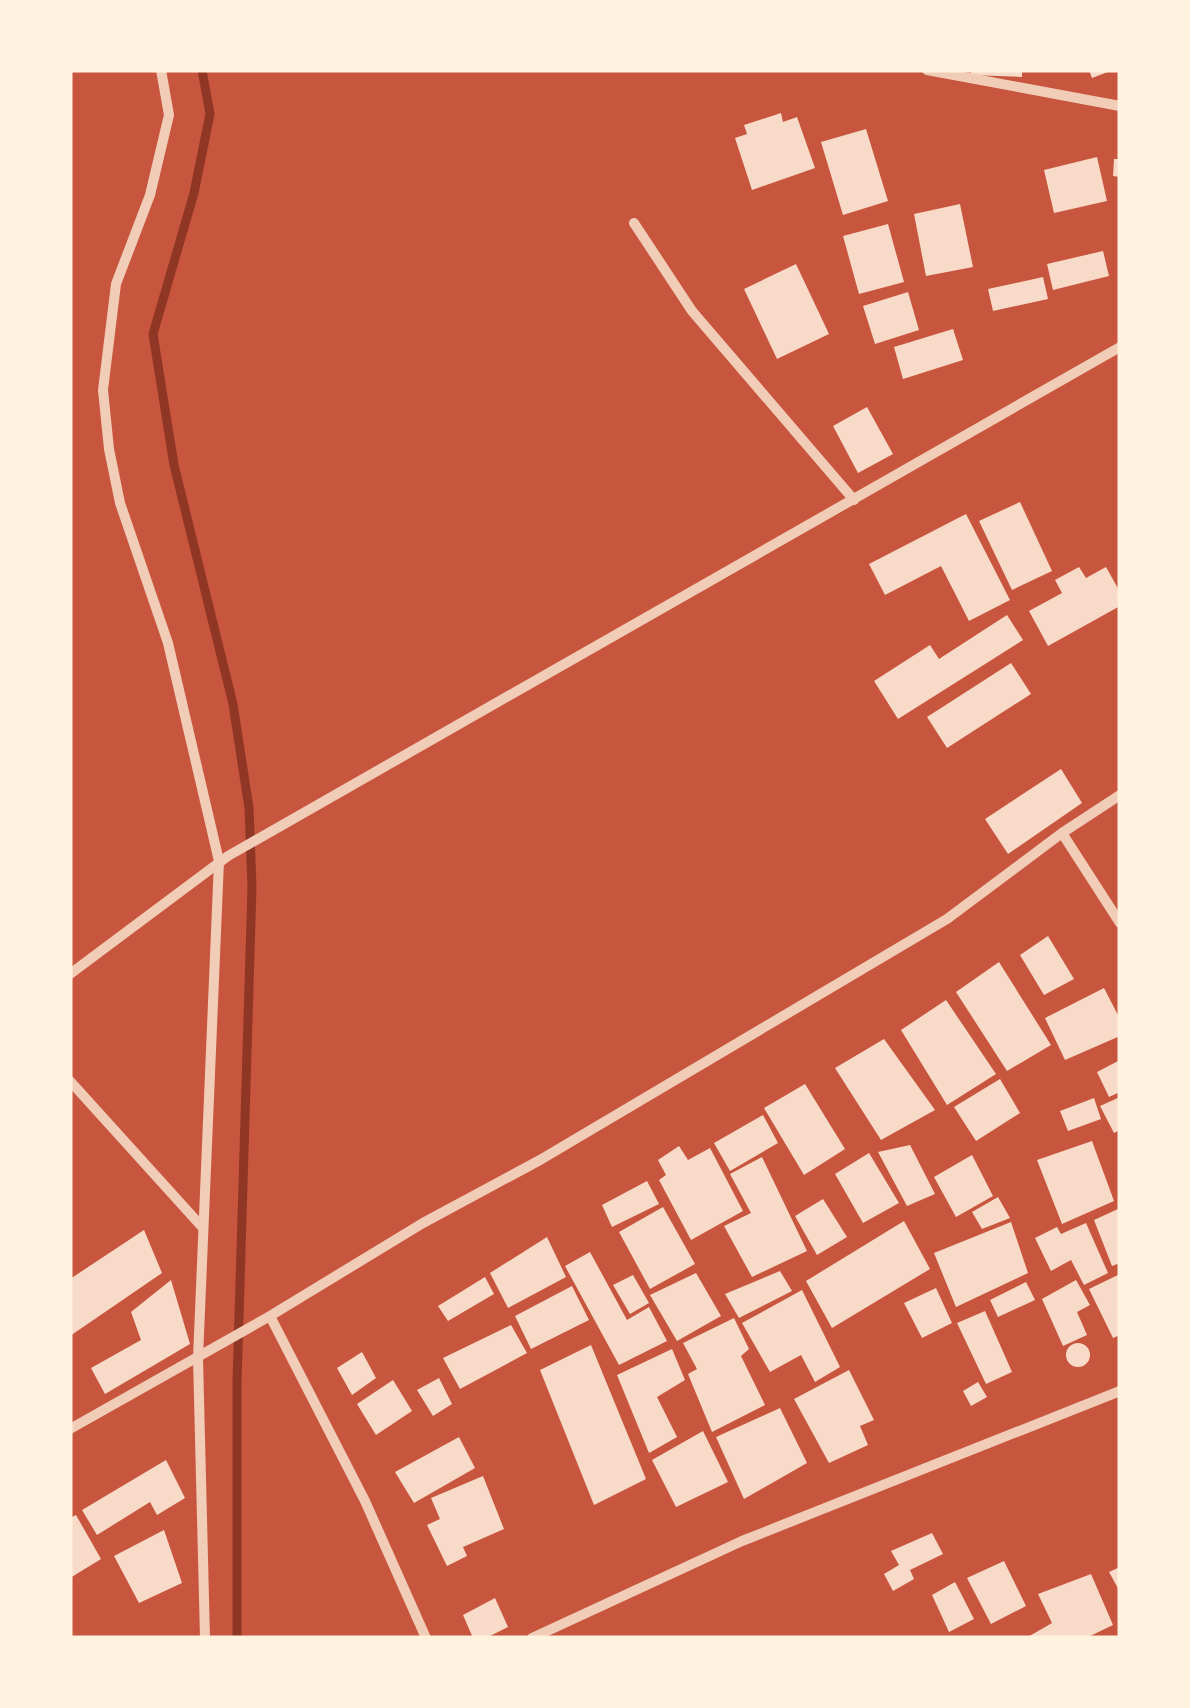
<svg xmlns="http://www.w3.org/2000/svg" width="1190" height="1708" viewBox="0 0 1190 1708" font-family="Mulish,sans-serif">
<rect width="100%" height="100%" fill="#c8553d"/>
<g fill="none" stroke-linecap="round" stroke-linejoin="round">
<path stroke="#8f3625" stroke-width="9" d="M 202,70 L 210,114 L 194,193 L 153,334 L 174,465 L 233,704 L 249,808 L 252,887 L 237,1383 L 237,1638"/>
</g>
<path fill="#f7dbc8" d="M 971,70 L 1022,70 L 1022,77 L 971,75 Z
M 1089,70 L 1113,70 L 1092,78 Z
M 781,113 L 783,122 L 797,117 L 815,168 L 752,190 L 735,138 L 747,134 L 744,125 Z
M 866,129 L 888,201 L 843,215 L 821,142 Z
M 1097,157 L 1107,201 L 1054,213 L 1044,170 Z
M 1114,159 L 1120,159 L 1120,177 L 1113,176 Z
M 960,204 L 973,267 L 926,276 L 914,214 Z
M 888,224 L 904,282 L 859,294 L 843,236 Z
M 1103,251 L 1109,276 L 1053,290 L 1047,264 Z
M 796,264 L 829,334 L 777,359 L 744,289 Z
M 1043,277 L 1048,299 L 993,311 L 988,289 Z
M 908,292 L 919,330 L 875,344 L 863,306 Z
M 953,329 L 963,360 L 903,379 L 894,347 Z
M 867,407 L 893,454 L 858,473 L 833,426 Z
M 1020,502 L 1052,571 L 1012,590 L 979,521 Z
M 966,514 L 1010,600 L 969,621 L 941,566 L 885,595 L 869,564 Z
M 1079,567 L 1086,578 L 1106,567 L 1120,592 L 1120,606 L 1048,646 L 1029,611 L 1062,593 L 1055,580 Z
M 1007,615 L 1023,640 L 898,719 L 874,681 L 930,645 L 939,659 Z
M 1011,663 L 1031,694 L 947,748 L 927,717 Z
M 1061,769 L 1082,803 L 1008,854 L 985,819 Z
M 1048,936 L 1074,979 L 1044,995 L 1020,955 Z
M 999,962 L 1051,1045 L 1007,1071 L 956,992 Z
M 1104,988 L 1120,1019 L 1120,1036 L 1065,1060 L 1045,1018 Z
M 946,1000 L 996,1074 L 947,1105 L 901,1030 Z
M 884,1039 L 935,1110 L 881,1140 L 835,1068 Z
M 1120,1060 L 1120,1092 L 1109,1097 L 1097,1072 Z
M 1000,1079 L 1020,1113 L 976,1141 L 954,1107 Z
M 805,1084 L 845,1149 L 804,1175 L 764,1108 Z
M 1120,1097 L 1120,1130 L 1114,1133 L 1100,1106 Z
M 1094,1098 L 1101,1119 L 1068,1131 L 1060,1111 Z
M 763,1115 L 778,1143 L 730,1171 L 714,1143 Z
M 1092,1141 L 1114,1201 L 1062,1224 L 1037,1160 Z
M 910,1145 L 935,1194 L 907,1206 L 878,1152 Z
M 679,1146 L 688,1160 L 710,1148 L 743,1211 L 691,1240 L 659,1180 L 666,1175 L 658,1160 Z
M 869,1153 L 899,1203 L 863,1223 L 835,1174 Z
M 972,1155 L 993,1196 L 956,1217 L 934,1177 Z
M 762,1157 L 807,1251 L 752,1277 L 724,1226 L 751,1213 L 730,1174 Z
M 647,1181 L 659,1204 L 612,1227 L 602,1205 Z
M 998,1197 L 1010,1218 L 982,1229 L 972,1212 Z
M 823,1199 L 847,1237 L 817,1255 L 795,1216 Z
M 663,1207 L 695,1264 L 650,1289 L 619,1232 Z
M 1118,1209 L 1120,1263 L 1112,1266 L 1094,1220 Z
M 904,1221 L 930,1269 L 832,1328 L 806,1281 Z
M 1011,1222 L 1028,1273 L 956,1307 L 934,1253 Z
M 1086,1223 L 1108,1273 L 1084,1285 L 1071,1260 L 1051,1271 L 1035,1238 L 1057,1227 L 1061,1234 Z
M 144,1230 L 162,1273 L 70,1336 L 70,1279 Z
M 547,1237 L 566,1277 L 508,1308 L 490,1273 Z
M 590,1252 L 627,1320 L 649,1307 L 667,1341 L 619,1365 L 565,1266 Z
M 780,1271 L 792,1291 L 739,1318 L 725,1294 Z
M 696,1273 L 721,1316 L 677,1341 L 650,1295 Z
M 1120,1274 L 1120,1335 L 1113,1338 L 1089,1289 Z
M 633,1275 L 649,1303 L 630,1314 L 613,1285 Z
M 485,1277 L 494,1294 L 448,1321 L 438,1306 Z
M 171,1280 L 190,1344 L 105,1394 L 91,1368 L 141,1340 L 131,1312 Z
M 1076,1280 L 1090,1305 L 1077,1312 L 1087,1335 L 1063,1346 L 1042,1299 Z
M 1026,1282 L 1035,1300 L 998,1317 L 990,1300 Z
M 572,1286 L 589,1320 L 531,1349 L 515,1316 Z
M 936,1288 L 952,1323 L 922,1338 L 904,1303 Z
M 802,1290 L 840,1367 L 815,1382 L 801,1355 L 770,1372 L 742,1323 Z
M 985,1311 L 1012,1372 L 986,1384 L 957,1323 Z
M 734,1318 L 749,1349 L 741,1356 L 765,1405 L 712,1432 L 688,1374 L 697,1369 L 683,1343 Z
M 511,1325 L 527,1353 L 460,1389 L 443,1358 Z
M1066 1355a12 12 0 1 1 24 0a12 12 0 1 1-24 0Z
M 591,1345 L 646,1479 L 594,1505 L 540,1370 Z
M 672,1349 L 685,1380 L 657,1397 L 677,1437 L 649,1453 L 617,1375 Z
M 362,1352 L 376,1378 L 352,1395 L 337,1368 Z
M 849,1370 L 874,1420 L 860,1426 L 868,1445 L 829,1463 L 794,1399 Z
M 439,1378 L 452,1404 L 433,1416 L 417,1390 Z
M 393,1380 L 412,1411 L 376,1435 L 357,1404 Z
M 978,1382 L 987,1397 L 971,1406 L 963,1391 Z
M 780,1408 L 807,1463 L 744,1499 L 716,1437 Z
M 703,1431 L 728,1482 L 676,1507 L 652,1460 Z
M 459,1437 L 475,1468 L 414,1503 L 395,1472 Z
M 166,1460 L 185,1498 L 157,1515 L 150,1502 L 97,1535 L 82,1510 Z
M 483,1476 L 504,1529 L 463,1547 L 467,1556 L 447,1566 L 427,1525 L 440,1519 L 431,1498 Z
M 76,1515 L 101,1559 L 70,1578 L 70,1518 Z
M 164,1530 L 182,1583 L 139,1603 L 114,1556 Z
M 932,1533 L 943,1554 L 910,1570 L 914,1579 L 893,1591 L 884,1574 L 899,1565 L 891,1551 Z
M 1004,1561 L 1026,1606 L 991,1624 L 967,1578 Z
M 1120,1567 L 1120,1592 L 1109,1572 Z
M 1091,1574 L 1113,1625 L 1086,1638 L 1026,1638 L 1052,1623 L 1038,1594 Z
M 955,1582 L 974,1619 L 949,1632 L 932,1595 Z
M 495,1598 L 508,1627 L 486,1638 L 473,1638 L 463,1615 Z"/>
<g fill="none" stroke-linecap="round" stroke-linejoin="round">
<path stroke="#f1ccb7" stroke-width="10" d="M 161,70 L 169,115 L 150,195 L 116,284 L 103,390 L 109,449 L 120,503 L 168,643 L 219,861 L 198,1358 L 205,1638
M 927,70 L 1120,106
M 634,223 L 692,311 L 854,500
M 1062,833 L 1120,923
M 70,974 L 228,856 L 1120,347
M 70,1081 L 203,1228
M 270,1316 L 365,1501 L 426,1638
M 70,1429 L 270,1316 L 423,1223 L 540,1160 L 947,919 L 1062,833 L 1120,795
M 532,1638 L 742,1541 L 1120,1391"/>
</g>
<rect width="1190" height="1708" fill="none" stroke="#fff3e0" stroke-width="145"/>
</svg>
